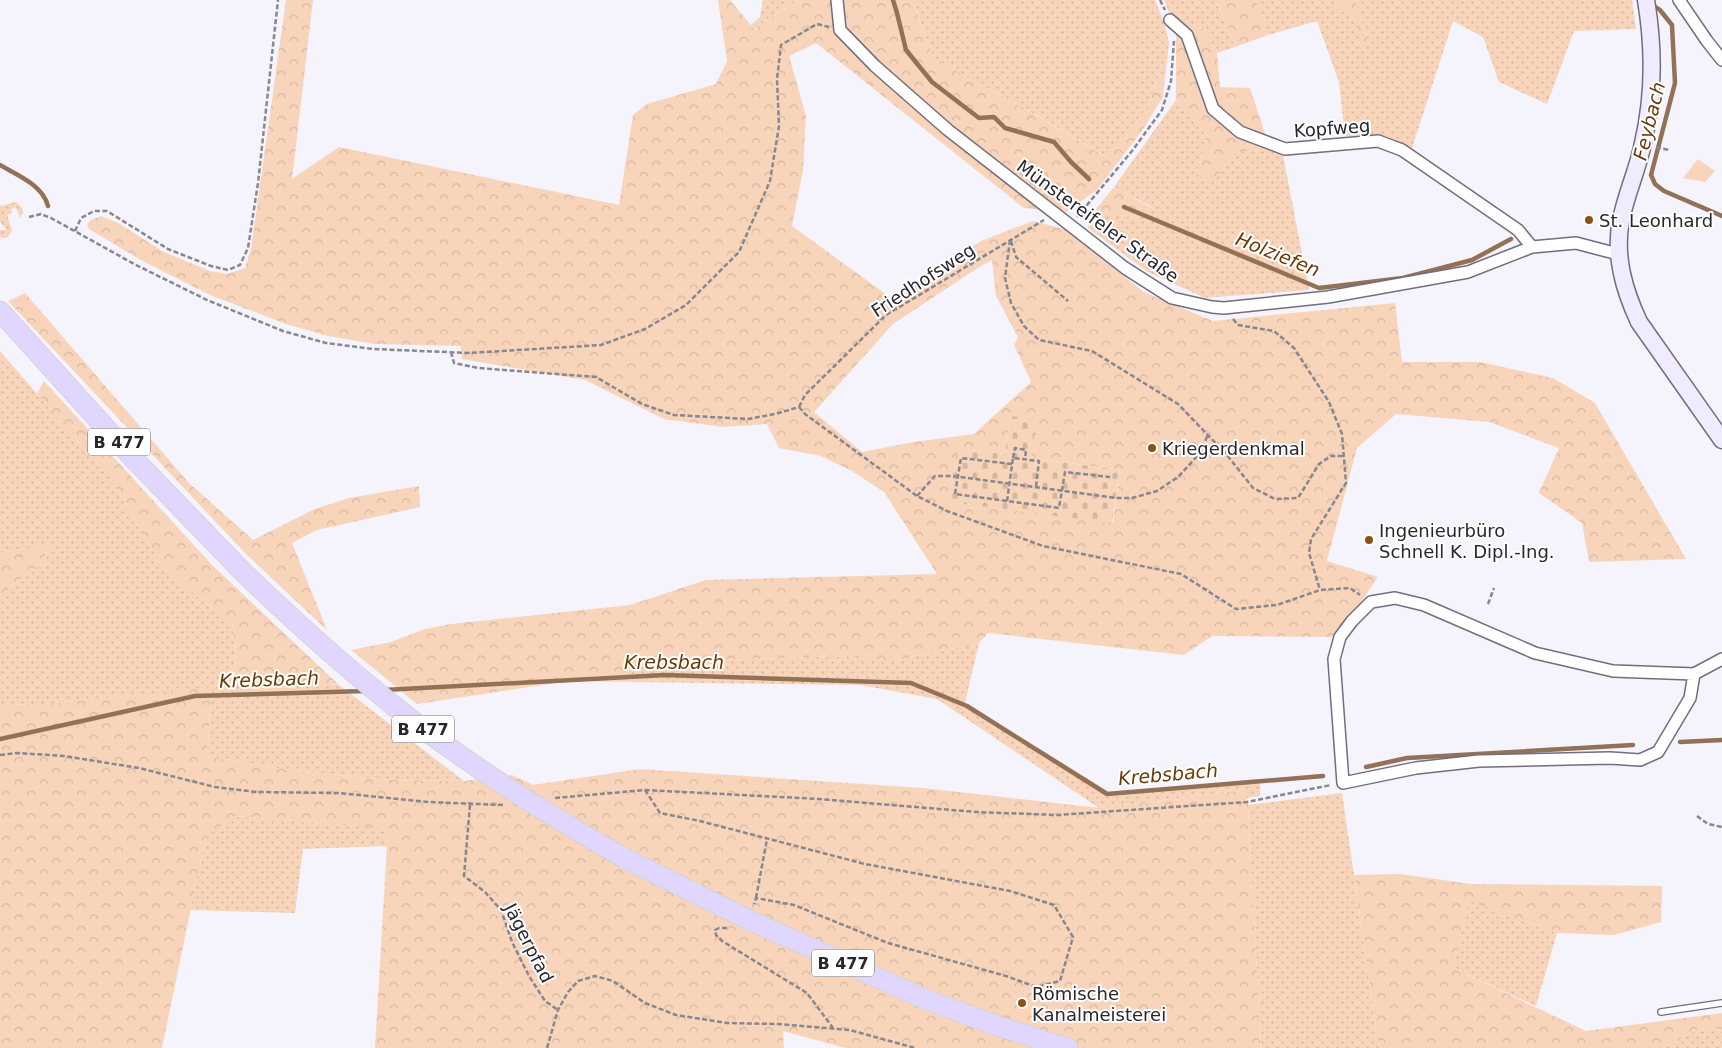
<svg xmlns="http://www.w3.org/2000/svg" width="1722" height="1048" viewBox="0 0 1722 1048" font-family="'DejaVu Sans',sans-serif">
<defs>
<pattern id="grass-dots" width="8" height="8" patternUnits="userSpaceOnUse" patternTransform="scale(1.25)"><rect width="8" height="8" fill="#f8d5ba"/><path d="M2 2h.1M6 6h.1" fill="none" stroke="#d5b7a0" stroke-width="1.8" stroke-linecap="round"/></pattern>
<pattern id="forest-crowns" width="20" height="18" patternUnits="userSpaceOnUse" patternTransform="scale(1.25)"><rect width="20" height="18" fill="#f8d5ba"/><path d="M2 6a3 3 0 1 1 6 0M12 15a3 3 0 1 1 6 0" fill="none" stroke="#d5b7a0"/></pattern>
<pattern id="cemetery-stones" width="16" height="16" patternUnits="userSpaceOnUse" patternTransform="scale(1.25)"><rect width="16" height="16" fill="#f8d5ba"/><path d="M2 7V4a2 2 0 0 1 4 0v3zM10 15v-3a2 2 0 0 1 4 0v3z" fill="#d5b7a0"/></pattern>
</defs>
<rect width="100%" height="100%" fill="#f5f3fc"/>
<path fill="url(#grass-dots)" d="M 763,0 L 798,0 L 754,29 L 750,26 L 760,17 Z
M 912,0 L 1155,0 L 1164,22 L 1169,43 L 1165,78 L 1159,76 L 1148,106 L 1127,136 L 1107,157 L 1024,108 L 934,59 Z
M 1164,0 L 1223,0 L 1217,3 L 1235,47 L 1217,53 L 1203,27 L 1176,30 Z
M 1256,0 L 1334,0 L 1339,12 L 1351,10 L 1370,46 L 1355,0 L 1632,0 L 1636,29 L 1574,31 L 1547,104 L 1499,82 L 1483,37 L 1453,21 L 1412,148 L 1386,136 L 1345,136 L 1339,82 L 1317,21 L 1268,35 Z
M 1176,100 L 1207,136 L 1197,178 L 1216,178 L 1234,153 L 1270,149 L 1283,155 L 1309,290 L 1205,298 L 1148,272 L 1088,228 L 1106,212 L 1144,220 L 1152,207 L 1114,187 Z
M 16,202 L 22,208 L 23,212 L 20,218 L 16,207 L 11,209 L 12,213 L 7,215 L 12,230 C 9,236 7,240 0,237 L 0,230 L 7,230 L 0,222 L 0,206 Z
M 0,351 L 109,477 L 165,570 L 233,625 L 237,680 L 339,685 L 464,781 L 391,780 L 295,771 L 207,756 L 212,688 L 44,704 L 0,705 L 0,595 L 43,563 L 49,546 L 0,553 Z
M 979,643 L 965,703 L 1111,793 L 1260,779 L 1260,796 L 1246,798 L 1245,790 L 1099,808 L 937,699 L 860,685 L 562,681 L 708,660 L 849,656 L 887,662 Z
M 1342,793 L 1379,1048 L 1261,1048 L 1248,805 Z
M 233,816 L 388,828 L 387,846 L 303,849 L 295,913 L 190,910 L 206,836 Z
M 1469,900 L 1557,933 L 1536,1006 L 1453,968 Z
M 1700,1028 L 1722,1029 L 1722,1048 L 1665,1048 Z"/>
<path fill="url(#forest-crowns)" fill-rule="evenodd" d="M 286,0 L 313,0 L 292,179 L 339,147 L 619,205 L 633,115 L 647,104 L 716,84 L 727,61 L 718,0 L 730,0 L 754,29 L 798,0 L 912,0 L 934,59 L 1024,108 L 1106,157 L 1127,136 L 1148,106 L 1159,76 L 1165,78 L 1163,97 L 1142,131 L 1097,190 L 1066,212 L 1024,208 L 816,43 L 789,56 L 806,116 L 803,170 L 792,226 L 891,298 L 981,241 L 1033,221 L 1064,229 L 1144,292 L 1213,321 L 1395,303 L 1402,362 L 1480,362 L 1553,378 L 1595,403 L 1686,559 L 1589,562 L 1582,523 L 1539,493 L 1559,448 L 1489,422 L 1396,414 L 1357,448 L 1327,561 L 1378,577 L 1337,637 L 1212,636 L 1184,655 L 988,633 L 979,643 L 887,662 L 849,656 L 708,660 L 417,704 L 351,650 L 391,642 L 425,629 L 451,624 L 630,605 L 706,580 L 937,574 L 884,492 L 852,471 L 821,456 L 779,448 L 767,424 L 723,427 L 664,419 L 585,380 L 462,359 L 461,346 L 374,344 L 328,336 L 286,324 L 210,295 L 139,259 L 89,229 L 87,224 L 91,220 L 101,216 L 118,223 L 164,252 L 210,271 L 227,274 L 245,268 L 251,249 ZM 992,260 L 996,296 L 1018,337 L 1014,345 L 1031,382 L 974,434 L 914,442 L 862,452 L 814,412 L 893,324 L 976,269 ZM 1010,416 L 1031,458 L 1120,470 L 1113,522 L 949,502 L 957,449 L 1005,454 Z
M 1223,0 L 1256,0 L 1268,35 L 1235,47 L 1217,2 Z
M 1334,0 L 1355,0 L 1370,46 L 1363,48 L 1351,11 L 1338,12 Z
M 1203,27 L 1217,53 L 1220,87 L 1250,88 L 1270,149 L 1234,153 L 1216,178 L 1196,178 L 1207,136 L 1176,100 L 1176,30 Z
M 1114,187 L 1152,208 L 1144,220 L 1106,212 L 1088,228 L 1091,215 Z
M 25,293 L 188,482 L 253,540 L 315,509 L 349,498 L 419,486 L 420,507 L 317,530 L 292,543 L 327,630 L 245,553 L 8,301 Z
M 44,381 L 212,565 L 339,685 L 237,680 L 233,625 L 165,570 L 109,477 L 37,394 Z
M 49,545 L 43,563 L 0,595 L 0,553 Z
M 212,687 L 207,756 L 295,771 L 391,780 L 464,781 L 512,775 L 533,785 L 640,769 L 923,788 L 1099,808 L 1245,790 L 1248,805 L 1261,1048 L 845,1048 L 783,1031 L 784,1048 L 375,1048 L 388,829 L 234,816 L 206,836 L 162,1048 L 0,1048 L 0,705 L 44,704 Z
M 1400,874 L 1471,884 L 1662,886 L 1661,922 L 1614,935 L 1557,933 L 1469,901 L 1453,968 L 1586,1031 L 1722,1013 L 1722,1029 L 1700,1028 L 1665,1048 L 1379,1048 L 1354,875 Z"/>
<path fill="url(#cemetery-stones)" d="M 1010,416 L 1036,419 L 1031,458 L 1120,470 L 1112,523 L 949,502 L 957,449 L 1005,454 Z"/>
<path fill="#f8d5ba" d="M 1698,159 L 1715,171 L 1705,182 L 1683,178 Z"/>
<g fill="none" stroke-linecap="round" stroke-linejoin="round">
<path stroke="#937157" stroke-width="4.5" d="M 893,0 L 897,13 L 906,50 L 932,82 L 979,118 L 994,117 L 1005,128 L 1054,142 L 1071,162 L 1089,179
M 1651,4 L 1660,10 L 1672,25 L 1675,83 L 1651,175 L 1655,184 L 1664,191 L 1722,216
M 0,165 C 17,175 43,185 48,206
M 1124,207 L 1319,288 L 1403,278 L 1472,260 L 1511,239
M 384,690 L 665,675 L 911,683 L 967,706 L 1107,794 L 1323,776
M 0,739 L 195,696 L 366,691
M 1680,742 L 1722,740
M 1366,767 L 1407,758 L 1633,745"/>
<defs>
<path id="service" d="M 1661,1012 L 1722,1003"/>
<path id="minor" d="M 837,0 L 840,30 L 875,66 L 948,130 L 1125,268 L 1172,298 L 1212,307 L 1224,308 L 1328,297 L 1468,272 L 1532,247 L 1576,243 L 1618,254
M 1679,0 L 1707,41 L 1722,60
M 1170,20 L 1187,35 L 1213,109 L 1240,132 L 1285,149 L 1378,141 L 1402,150 L 1518,230 L 1532,247
M 1694,674 L 1690,698 L 1658,752 L 1640,760 L 1610,758 L 1479,761 L 1416,768 L 1343,783 L 1334,659 L 1340,637 L 1352,621 L 1371,602 L 1395,598 L 1424,605 L 1535,653 L 1613,671 L 1694,674 L 1722,659"/>
<path id="secondary" d="M 1646,0 C 1654,48 1654,96 1643,143 C 1638,169 1626,194 1621,220 C 1614,256 1624,290 1639,322 L 1722,440"/>
<path id="primary" d="M 0,311 L 131,456 L 242,571
M 626,859 L 749,920 L 927,1000 L 1001,1027 L 1068,1048"/>
</defs>
<use href="#service" stroke="#726d7f" stroke-width="8"/>
<use href="#minor" stroke="#726d7f" stroke-width="14"/>
<use href="#secondary" stroke="#726d7f" stroke-width="19"/>
<use href="#primary" stroke="#d4d4d5" stroke-width="21"/>
<path stroke="#88868e" stroke-width="2.5" stroke-dasharray="5 2.5" stroke-linecap="butt" d="M 1160,0 L 1165,10
M 1656,147 L 1669,150
M 29,217 L 41,214 L 51,218 L 136,265 L 207,300 L 283,331 L 326,343 L 373,349 L 469,353 L 601,345 L 645,329 L 686,305 L 739,252 L 770,181 L 779,126 L 777,79 L 781,45 L 817,24 L 829,27
M 1077,217 L 1132,151 L 1162,110 L 1171,81 L 1174,41
M 75,231 L 81,218 L 94,211 L 107,211 L 168,249 L 211,266 L 228,270 L 240,265 L 248,248 L 258,183 L 278,0
M 1010,240 L 1005,278 L 1011,303 L 1024,326 L 1039,340 L 1092,351 L 1178,404 L 1227,455 L 1253,488 L 1275,499 L 1298,498 L 1319,464 L 1331,456 L 1344,456
M 1011,241 L 1016,257 L 1068,301
M 1233,319 L 1238,325 L 1274,331 L 1294,348 L 1329,402 L 1342,434 L 1346,483 L 1311,539 L 1309,553 L 1320,590
M 451,352 L 454,363 L 478,368 L 596,377 L 642,404 L 674,415 L 748,419 L 775,414 L 799,407
M 799,407 L 805,414 L 917,496 L 947,511 L 1043,546 L 1181,574 L 1236,609 L 1277,605 L 1320,590 L 1350,588 L 1360,595
M 799,407 L 805,395 L 886,315 L 1044,220
M 1013,458 L 1015,448 L 1026,450 L 1025,459
M 1012,464 L 961,458 L 955,494 L 1059,508 L 1065,472 L 1110,477
M 917,496 L 935,476 L 953,476 L 1116,498 L 1132,498 L 1157,491 L 1178,477 L 1201,452 L 1208,434
M 1007,501 L 1013,458 L 1039,461 L 1036,487
M 1488,604 L 1494,588
M 0,755 L 17,753 L 64,756 L 139,768 L 215,787 L 256,792 L 338,793 L 428,802 L 503,805
M 645,790 L 660,813 L 700,821 L 865,864 L 1010,891 L 1054,905 L 1073,937 L 1060,981 L 1036,987 L 1006,976 L 888,943 L 794,905 L 756,898 L 754,904
M 555,798 L 645,790 L 819,799 L 976,812 L 1057,815 L 1247,802 L 1331,785
M 470,805 L 464,876 L 485,892 L 501,910 L 512,942 L 529,976 L 545,1001 L 558,1010
M 1697,816 L 1708,824 L 1722,827
M 756,898 L 767,839
M 727,928 L 719,928 L 715,930 L 716,935 L 722,941 L 807,993 L 833,1028
M 547,1048 L 558,1010 L 568,992 L 578,981 L 595,976 L 613,981 L 645,1003 L 676,1015 L 727,1023 L 778,1024 L 850,1030 L 915,1048"/>
<use href="#service" stroke="#fff" stroke-width="5.5"/>
<use href="#minor" stroke="#fff" stroke-width="11"/>
<use href="#secondary" stroke="#f0ebfe" stroke-width="16"/>
<use href="#primary" stroke="#e1d7fe" stroke-width="19"/>
<defs>
<path id="primary-bridge" d="M 242,571 C 300,627 360,681 425,730 C 489,778 557,820 626,859"/>
</defs>
<use href="#primary-bridge" stroke="#d4d4d5" stroke-width="21" stroke-linecap="butt"/>
<use href="#primary-bridge" stroke="#e1d7fe" stroke-width="19"/>
</g>
<g fill="#8d5111" stroke="#fff" stroke-width="2">
<circle cx="1589" cy="220" r="5"/>
<circle cx="1152" cy="448" r="5"/>
<circle cx="1369" cy="540" r="5"/>
<circle cx="1022" cy="1003" r="5"/>
</g>
<g text-anchor="middle" dominant-baseline="central" stroke-width="4" stroke-linejoin="round" paint-order="stroke">
<g fill="#fff" stroke="#68676d" stroke-width="1">
<rect x="88" y="428.5" width="62" height="27" rx="4"/>
<rect x="392" y="715.5" width="62" height="27" rx="4"/>
<rect x="812" y="949.5" width="62" height="27" rx="4"/>
</g>
<g font-size="16" font-weight="bold" fill="#28262e">
<text x="119" y="442">B 477</text>
<text x="423" y="729">B 477</text>
<text x="843" y="963">B 477</text>
</g>
<g font-size="18" fill="#28262e" stroke="#fff">
<text transform="translate(1332 128) rotate(-4)">Kopfweg</text>
<text transform="translate(1098 221) rotate(36)">Münstereifeler Straße</text>
<text transform="translate(923 280) rotate(-33)">Friedhofsweg</text>
<text transform="translate(529 943) rotate(63)">Jägerpfad</text>
</g>
<g font-size="18" fill="#28262e" stroke="#fff" text-anchor="start">
<text x="1599" y="220">St. Leonhard</text>
<text x="1162" y="448">Kriegerdenkmal</text>
<text x="1379" y="530">Ingenieurbüro<tspan x="1379" dy="21">Schnell K. Dipl.-Ing.</tspan></text>
<text x="1032" y="993">Römische<tspan x="1032" dy="21">Kanalmeisterei</tspan></text>
</g>
<g font-size="19" font-style="italic" fill="#683a06" stroke="#fff">
<text transform="translate(1649 121) rotate(-76)">Feybach</text>
<text transform="translate(1278 254) rotate(22)">Holziefen</text>
<text x="674" y="662">Krebsbach</text>
<text transform="translate(269 679) rotate(-2)">Krebsbach</text>
<text transform="translate(1168 774) rotate(-5)">Krebsbach</text>
</g>
</g>
</svg>
